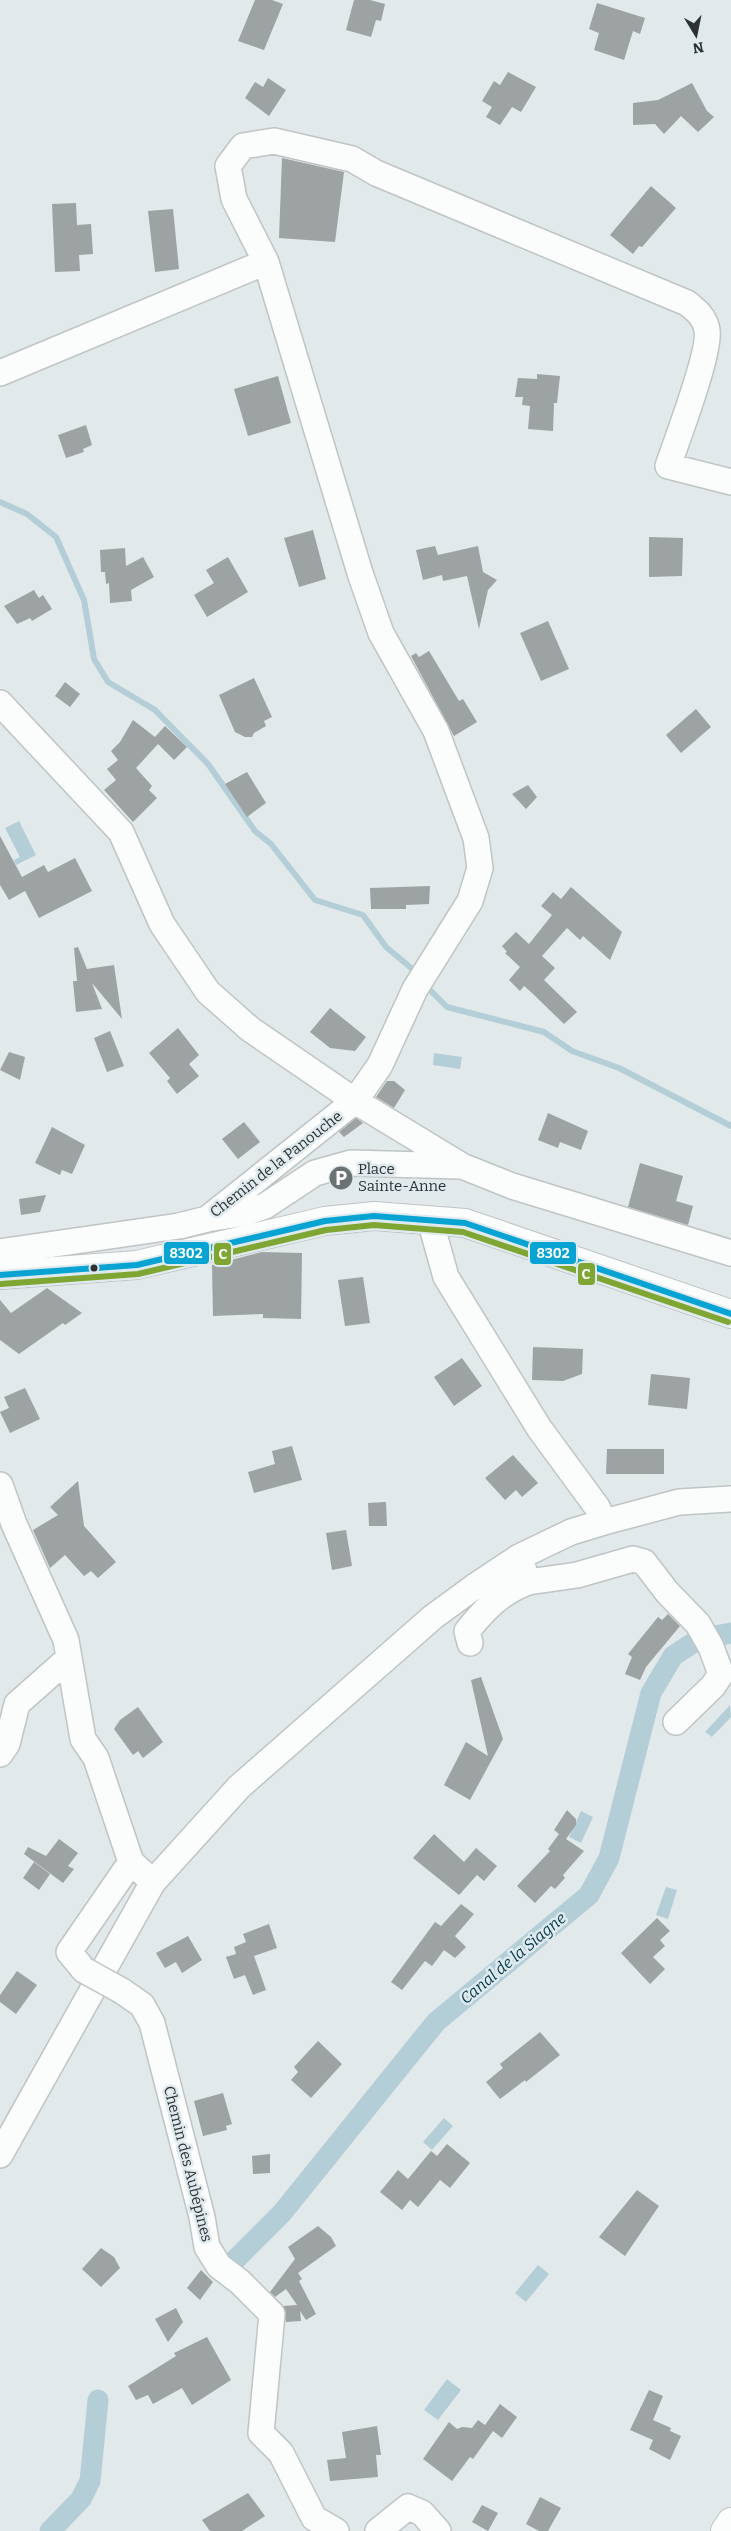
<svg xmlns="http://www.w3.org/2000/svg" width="731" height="2531" viewBox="0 0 731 2531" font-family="Bitter,serif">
<rect width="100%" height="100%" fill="#e2e9ea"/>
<path fill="#b4ced8" d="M 19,821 L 36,855 L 16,865 L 14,860 L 20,857 L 5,828 Z
M 434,1053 L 462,1057 L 460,1069 L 433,1065 Z
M 730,1705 L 731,1717 L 712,1737 L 705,1732 Z
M 581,1811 L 593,1817 L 581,1843 L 569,1837 Z
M 666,1887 L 677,1890 L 668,1919 L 656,1915 Z
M 444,2118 L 453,2126 L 432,2150 L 423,2142 Z
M 538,2265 L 549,2274 L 526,2302 L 515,2293 Z
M 447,2379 L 461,2390 L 438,2420 L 424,2410 Z"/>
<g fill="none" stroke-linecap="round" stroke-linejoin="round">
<path stroke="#b4ced8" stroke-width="6" d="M 0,502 L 27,514 L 56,537 L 84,600 L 94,659 L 108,682 L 155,710 L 208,764 L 255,831 L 271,844 L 315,900 L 363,915 L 386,947 L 416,972
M 428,988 L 447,1007 L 544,1032 L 572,1051 L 619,1068 L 731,1126"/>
<path stroke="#b4ced8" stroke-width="21" d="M 231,2264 L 282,2213 L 436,2022 L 589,1895 L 609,1858 L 651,1693 L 673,1656 L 699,1639 L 731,1633
M 50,2531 L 81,2499 L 90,2481 L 98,2400"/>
</g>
<path fill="#9da2a3" d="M 255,0 L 272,0 L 283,4 L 264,50 L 238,41 Z
M 354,0 L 370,0 L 385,4 L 381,21 L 376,20 L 371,37 L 346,30 Z
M 597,3 L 645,18 L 640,34 L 633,31 L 624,60 L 594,50 L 599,33 L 589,29 Z
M 508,72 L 536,87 L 521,112 L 512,107 L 500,125 L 486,117 L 492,107 L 482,101 L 494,81 L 500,85 Z
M 268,78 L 286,90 L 269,116 L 245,98 L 255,82 L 263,87 Z
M 692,83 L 707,111 L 714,117 L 698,132 L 681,116 L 664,134 L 655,124 L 633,125 L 633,103 L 658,100 Z
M 282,158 L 344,172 L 335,242 L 279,238 Z
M 651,186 L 676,208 L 642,247 L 639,246 L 633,254 L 610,235 Z
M 76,203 L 77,225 L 91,224 L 93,254 L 79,255 L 80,271 L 55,272 L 52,204 Z
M 173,209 L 179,269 L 155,272 L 148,211 Z
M 537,374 L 560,376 L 557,403 L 554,403 L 553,431 L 528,429 L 530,406 L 522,405 L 523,397 L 515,397 L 518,378 L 537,379 Z
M 278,376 L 291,423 L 248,436 L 234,389 Z
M 86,425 L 92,445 L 83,449 L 84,452 L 66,458 L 58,435 Z
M 313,530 L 326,579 L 299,587 L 284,538 Z
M 649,537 L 683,538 L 682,576 L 649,577 Z
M 435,546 L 438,555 L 478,546 L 483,572 L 497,580 L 488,590 L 479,629 L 467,576 L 443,581 L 442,575 L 423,580 L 416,550 Z
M 125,548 L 126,566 L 143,557 L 154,577 L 131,590 L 132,601 L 110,603 L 109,583 L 106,584 L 105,572 L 101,572 L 100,550 Z
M 228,557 L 248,592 L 207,617 L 194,595 L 214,583 L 206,570 Z
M 34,590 L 39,598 L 43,595 L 52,609 L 32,621 L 30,618 L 17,624 L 4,606 Z
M 548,621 L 569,669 L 541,681 L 520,633 Z
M 429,651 L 459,701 L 463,699 L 477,722 L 454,736 L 411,656 L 416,653 L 419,657 Z
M 254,678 L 272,717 L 264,721 L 266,726 L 254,733 L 252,737 L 245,737 L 235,732 L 219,695 Z
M 65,682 L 80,694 L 70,707 L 55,696 Z
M 696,709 L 711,727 L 681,753 L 666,735 Z
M 133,720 L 155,737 L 165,726 L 187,747 L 174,760 L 158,744 L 136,768 L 152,786 L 149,790 L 157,798 L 133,822 L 104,790 L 116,780 L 107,769 L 118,760 L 111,751 L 120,742 Z
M 247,772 L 266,803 L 247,817 L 225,784 Z
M 528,785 L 537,797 L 526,809 L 512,794 Z
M 0,836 L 22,877 L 44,865 L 48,872 L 75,858 L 92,891 L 39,918 L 25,891 L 9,900 L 0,885 Z
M 430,886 L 429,904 L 406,905 L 406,909 L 371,909 L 370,888 Z
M 571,887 L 622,932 L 610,960 L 583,936 L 580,940 L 567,928 L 542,956 L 555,968 L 544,980 L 577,1012 L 564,1024 L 532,993 L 524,986 L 520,991 L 509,980 L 520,967 L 505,953 L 507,952 L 502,946 L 516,932 L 529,944 L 552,915 L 541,906 L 553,892 L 561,899 Z
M 78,947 L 87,969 L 114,965 L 122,1019 L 92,983 L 102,1009 L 76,1012 L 73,981 L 77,981 L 74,948 Z
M 330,1008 L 366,1037 L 355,1051 L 330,1048 L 310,1032 Z
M 178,1028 L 199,1055 L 189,1064 L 199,1076 L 177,1094 L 167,1081 L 170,1078 L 149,1053 Z
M 110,1031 L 124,1066 L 107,1072 L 94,1038 Z
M 9,1052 L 25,1057 L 20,1080 L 0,1070 Z
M 387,1081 L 394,1081 L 405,1090 L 394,1108 L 376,1097 Z
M 548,1113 L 588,1131 L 581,1150 L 560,1142 L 558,1148 L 538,1140 Z
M 356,1118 L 363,1123 L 344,1137 L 339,1132 Z
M 244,1122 L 260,1142 L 238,1159 L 222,1139 Z
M 52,1127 L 85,1145 L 72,1174 L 62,1170 L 60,1175 L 35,1163 Z
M 640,1163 L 683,1176 L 676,1201 L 693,1206 L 688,1225 L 628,1207 Z
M 46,1195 L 40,1212 L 21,1215 L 19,1199 Z
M 262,1252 L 302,1253 L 301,1319 L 263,1318 L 263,1314 L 213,1316 L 212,1265 Z
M 363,1277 L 370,1323 L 345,1326 L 338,1280 Z
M 47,1288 L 82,1313 L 65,1325 L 63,1323 L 19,1354 L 0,1340 L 0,1300 L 11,1313 Z
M 533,1347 L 583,1349 L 582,1374 L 563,1381 L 532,1380 Z
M 462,1358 L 482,1386 L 454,1406 L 434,1377 Z
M 651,1374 L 690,1378 L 687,1409 L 648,1405 Z
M 25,1388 L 40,1419 L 10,1433 L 0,1412 L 9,1408 L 4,1397 Z
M 292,1446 L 302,1480 L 254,1493 L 248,1472 L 275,1464 L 272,1451 Z
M 607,1449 L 664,1449 L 664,1474 L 606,1474 Z
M 513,1455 L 538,1483 L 522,1497 L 516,1490 L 505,1500 L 485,1478 Z
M 78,1481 L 84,1526 L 116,1562 L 98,1578 L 91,1571 L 84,1576 L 65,1555 L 50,1568 L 33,1530 L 58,1515 L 50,1507 Z
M 386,1502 L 387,1526 L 369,1526 L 368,1503 Z
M 346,1530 L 352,1566 L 332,1570 L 326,1533 Z
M 668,1614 L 680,1626 L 646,1667 L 640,1680 L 625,1674 L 632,1657 L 628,1654 L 658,1617 L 662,1620 Z
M 481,1677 L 503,1739 L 470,1800 L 444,1785 L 466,1742 L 488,1756 L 471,1680 Z
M 138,1707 L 163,1742 L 143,1758 L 138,1751 L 133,1755 L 114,1729 L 120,1720 Z
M 567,1810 L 576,1819 L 576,1825 L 566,1839 L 584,1851 L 563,1875 L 565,1878 L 555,1889 L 551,1886 L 535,1903 L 517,1886 L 550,1851 L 548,1849 L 559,1834 L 554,1830 Z
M 434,1834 L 464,1862 L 476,1848 L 497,1866 L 484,1881 L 477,1875 L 459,1895 L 413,1858 Z
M 59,1839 L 78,1853 L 68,1866 L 74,1869 L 63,1883 L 24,1854 L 28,1847 L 46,1856 Z
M 34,1862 L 50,1874 L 39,1890 L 23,1878 Z
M 461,1904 L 474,1914 L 455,1936 L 466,1947 L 455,1958 L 444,1950 L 432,1966 L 425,1961 L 402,1990 L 391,1982 L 435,1922 L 441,1926 Z
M 657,1918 L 670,1931 L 660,1940 L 665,1946 L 653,1957 L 665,1969 L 650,1984 L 621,1953 Z
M 269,1924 L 277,1948 L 254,1956 L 266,1990 L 253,1995 L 245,1975 L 234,1979 L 226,1957 L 236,1954 L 234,1947 L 246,1942 L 243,1934 Z
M 188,1936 L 202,1960 L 182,1973 L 176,1962 L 165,1968 L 156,1953 Z
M 17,1971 L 37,1985 L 16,2014 L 0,2002 L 0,1995 Z
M 540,2032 L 560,2055 L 526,2082 L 525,2080 L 500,2099 L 486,2082 L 503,2068 L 500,2064 Z
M 318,2041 L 342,2064 L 311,2098 L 291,2080 L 298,2072 L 294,2067 Z
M 223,2093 L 232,2124 L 226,2126 L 227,2130 L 203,2136 L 194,2101 Z
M 447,2144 L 470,2163 L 450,2188 L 440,2180 L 418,2207 L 410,2200 L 402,2210 L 380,2192 L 398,2170 L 408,2179 L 431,2151 L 437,2156 Z
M 270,2154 L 270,2173 L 253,2174 L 252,2156 Z
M 637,2190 L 659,2206 L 625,2256 L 599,2237 Z
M 318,2226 L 331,2237 L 336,2246 L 298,2273 L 302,2279 L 299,2281 L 316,2314 L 306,2320 L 300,2311 L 301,2321 L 286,2322 L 283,2306 L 297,2305 L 286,2289 L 275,2297 L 270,2292 L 295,2259 L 288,2247 Z
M 101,2248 L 114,2257 L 120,2268 L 101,2287 L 82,2269 Z
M 201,2270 L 213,2282 L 200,2300 L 187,2288 Z
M 176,2308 L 183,2322 L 168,2342 L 155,2319 Z
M 207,2337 L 231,2380 L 192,2405 L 182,2388 L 153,2404 L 148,2395 L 136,2400 L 128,2386 L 176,2356 L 174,2353 Z
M 649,2390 L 663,2396 L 653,2420 L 671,2428 L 670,2431 L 681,2436 L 670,2460 L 649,2449 L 653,2440 L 630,2430 Z
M 500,2404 L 517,2417 L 502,2438 L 493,2431 L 473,2459 L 470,2457 L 452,2481 L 423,2459 L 449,2422 L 457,2429 L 462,2427 L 472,2428 L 478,2420 L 485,2425 Z
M 377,2426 L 381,2455 L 376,2455 L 378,2477 L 330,2481 L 327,2460 L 346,2458 L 342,2432 Z
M 248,2493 L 265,2516 L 242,2531 L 210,2531 L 202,2520 Z
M 540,2497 L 561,2508 L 548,2531 L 539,2531 L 526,2524 Z
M 482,2505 L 498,2513 L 488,2531 L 472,2522 Z"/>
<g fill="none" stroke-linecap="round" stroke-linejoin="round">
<defs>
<path id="minor" d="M 0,373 L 266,262
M 0,703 L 121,832 L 162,924 L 208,992 L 250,1029 L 355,1101 L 462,1166 L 512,1186 L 731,1253
M 207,1219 L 246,1213 L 265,1206 L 315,1173 L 351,1163 L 461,1166
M 430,1220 L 446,1277 L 539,1428 L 597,1507 L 604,1522
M 0,1252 L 179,1226 L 207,1219 L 355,1101 L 380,1065 L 415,989 L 470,901 L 480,868 L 476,838 L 436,731 L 381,633 L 360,573 L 266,262 L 234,199 L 228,166 L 243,146 L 274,141 L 352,159 L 376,173 L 687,303 C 696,310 705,317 707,330 C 711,351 677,440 668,466 L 731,482
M 0,1485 L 14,1524 L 66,1640 L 83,1739 L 96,1758 L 131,1862 L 153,1882
M 519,1557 L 528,1582 L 577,1575 L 633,1559 L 644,1562 L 667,1592 L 698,1624 L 711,1647 L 721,1674 L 713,1686 L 676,1722
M 470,1643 L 467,1631 C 485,1609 501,1592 528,1582
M 0,1754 L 7,1744 L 17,1704 L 69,1658
M 84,1970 L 69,1952 L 131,1862
M 122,1991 L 142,2005 L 152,2023 L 202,2217 L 207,2247 L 219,2266 L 240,2282 L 272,2314 L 261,2433 L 281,2453 L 314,2518 L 336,2531
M 0,2155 L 153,1882 L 239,1787 L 433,1617 L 474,1587 L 519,1557 L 571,1532 L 604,1522 L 679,1502 L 731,1499
M 378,2531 L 408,2507 L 422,2513 L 438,2531"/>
<path id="secondary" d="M 725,2531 L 731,2522"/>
<path id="primary" d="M 0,1275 L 137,1265 L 325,1221 L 374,1216 L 465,1223 L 731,1314"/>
</defs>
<use href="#minor" stroke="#bfc4c5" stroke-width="28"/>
<use href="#secondary" stroke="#bfc4c5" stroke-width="30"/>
<use href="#primary" stroke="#bfc4c5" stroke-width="30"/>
<use href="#minor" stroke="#fbfcfc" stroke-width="25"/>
<use href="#secondary" stroke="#fbfcfc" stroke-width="28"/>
<use href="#primary" stroke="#fbfcfc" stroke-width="28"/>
<defs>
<path id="minor-bridge" d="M 84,1970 L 122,1991"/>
</defs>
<use href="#minor-bridge" stroke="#bfc4c5" stroke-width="28" stroke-linecap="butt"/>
<use href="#minor-bridge" stroke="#fbfcfc" stroke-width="25"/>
<defs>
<path id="bus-1" d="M 0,1275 L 137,1265 L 325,1221 L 374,1216 L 465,1223 L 731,1314"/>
<path id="bus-2" d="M 1,1284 L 138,1274 L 326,1230 L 374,1225 L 463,1232 L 728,1322"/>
</defs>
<use href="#bus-1" stroke="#dfeaee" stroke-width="10"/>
<use href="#bus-2" stroke="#dfeaee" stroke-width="10"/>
<use href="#bus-1" stroke="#07a3d2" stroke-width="6"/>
<use href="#bus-2" stroke="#7fa632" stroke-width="6"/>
</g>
<defs>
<symbol id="parking-disc" viewBox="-11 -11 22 22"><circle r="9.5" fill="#6c7172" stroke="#dfeaee"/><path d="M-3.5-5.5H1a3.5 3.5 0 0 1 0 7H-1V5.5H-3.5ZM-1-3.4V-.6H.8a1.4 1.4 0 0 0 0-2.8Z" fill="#fff"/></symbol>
</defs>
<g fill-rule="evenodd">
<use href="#parking-disc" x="327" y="1164" width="28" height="28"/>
</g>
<circle fill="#2d3132" stroke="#dfeaee" stroke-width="2" cx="94" cy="1268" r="4.5"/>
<g text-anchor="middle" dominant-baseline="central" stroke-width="5" stroke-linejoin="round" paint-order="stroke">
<g font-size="15" fill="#2d3132" stroke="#dfeaee">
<text transform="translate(276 1164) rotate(-38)">Chemin de la Panouche</text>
<text transform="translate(188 2164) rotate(76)">Chemin des Aubépines</text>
</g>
<g font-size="15" fill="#2d3132" stroke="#dfeaee" text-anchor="start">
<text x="358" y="1169">Place<tspan x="358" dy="17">Sainte-Anne</tspan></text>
</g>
<g font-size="16" font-style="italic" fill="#043a48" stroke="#dfeaee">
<text transform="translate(513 1958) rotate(-40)">Canal de la Siagne</text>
</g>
</g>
<g stroke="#dfeaee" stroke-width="2">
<rect x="529" y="1241" width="48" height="24" rx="5" fill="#07a3d2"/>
<rect x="163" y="1241" width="47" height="24" rx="5" fill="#07a3d2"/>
<rect x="213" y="1242" width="19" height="24" rx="5" fill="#7fa632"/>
<rect x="577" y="1262" width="19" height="24" rx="5" fill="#7fa632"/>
</g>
<g font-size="14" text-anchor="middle" font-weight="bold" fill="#fff">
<text x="553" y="1258">8302</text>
<text x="186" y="1258">8302</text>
<text x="223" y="1259">C</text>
<text x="586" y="1279">C</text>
</g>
<g transform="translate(696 35) rotate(170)" stroke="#dfeaee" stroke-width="4" paint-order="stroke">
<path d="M0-4L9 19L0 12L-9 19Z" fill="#2d3132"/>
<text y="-8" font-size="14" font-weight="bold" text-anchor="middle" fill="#2d3132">N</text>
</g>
</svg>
